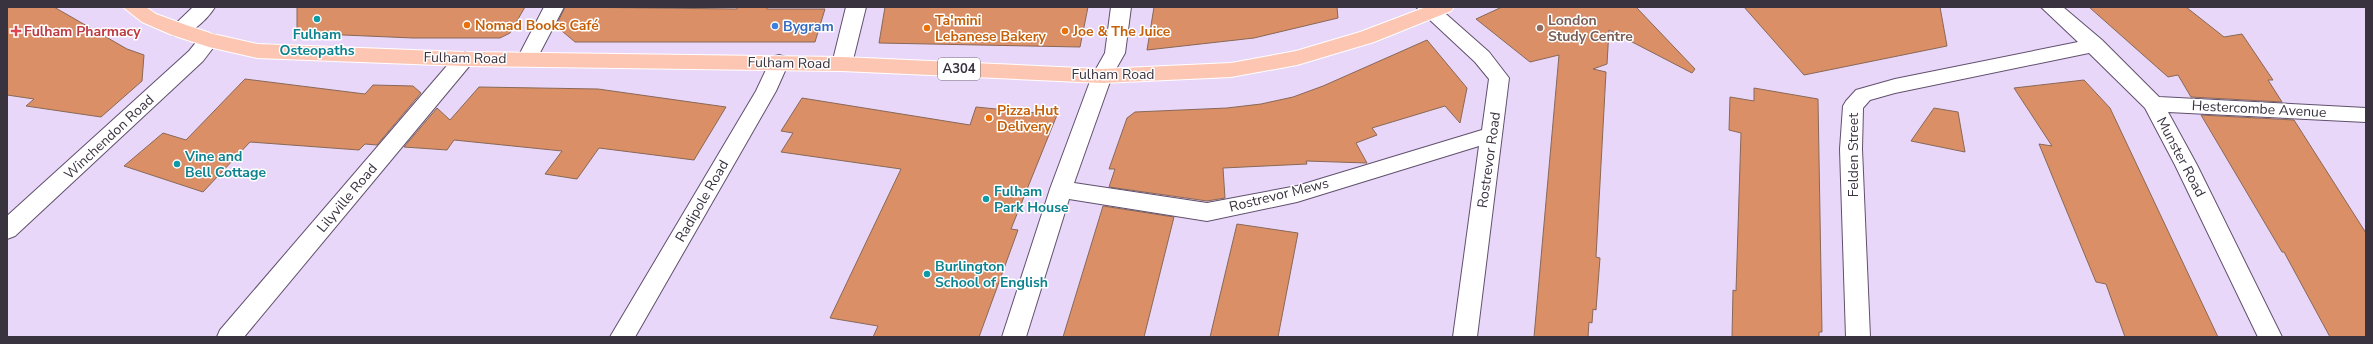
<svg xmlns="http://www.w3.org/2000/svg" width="2373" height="344" viewBox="0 0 2373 344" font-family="'Nunito Sans',sans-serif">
<rect width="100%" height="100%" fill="#e9d7f9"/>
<path fill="#da8f66" stroke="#896857" d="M 7,7 L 54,7 L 127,49 L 144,55 L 142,81 L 101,117 L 26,106 L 34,99 L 7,95 Z
M 297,7 L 525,7 L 510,33 L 500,38 L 413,38 L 297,33 Z
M 565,7 L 737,9 L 737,7 L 767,7 L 767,9 L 825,9 L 815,42 L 575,42 L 556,26 Z
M 885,7 L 1088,7 L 1080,47 L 879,43 Z
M 1154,7 L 1337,7 L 1338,18 L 1254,38 L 1147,50 Z
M 1502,7 L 1636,7 L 1695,69 L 1692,73 L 1609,30 L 1607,64 L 1593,69 L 1606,72 L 1596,257 L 1600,258 L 1596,310 L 1593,309 L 1592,323 L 1589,322 L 1588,337 L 1534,337 L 1559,55 L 1530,62 L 1476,19 Z
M 1744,7 L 1940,7 L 1947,46 L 1804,75 Z
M 2089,7 L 2186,7 L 2224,37 L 2242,34 L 2273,80 L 2268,80 L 2282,102 L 2191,97 L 2178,75 L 2168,77 Z
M 1427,40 L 1467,88 L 1460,123 L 1445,106 L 1372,128 L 1377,135 L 1356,143 L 1367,163 L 1306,161 L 1307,164 L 1223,168 L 1225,198 L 1207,201 L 1109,187 L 1115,169 L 1109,169 L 1127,118 L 1135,112 L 1227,108 L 1261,104 L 1293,97 L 1323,86 Z
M 245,79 L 365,94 L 373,85 L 413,86 L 421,93 L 377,145 L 365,144 L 359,150 L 250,142 L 203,192 L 124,166 L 163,133 L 186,140 Z
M 2084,80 L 2110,108 L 2218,337 L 2125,337 L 2106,284 L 2096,282 L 2039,144 L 2052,146 L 2014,88 Z
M 479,87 L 598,89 L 726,107 L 694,160 L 599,148 L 577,179 L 545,174 L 562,151 L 454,140 L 447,150 L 404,147 L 437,108 L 450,120 Z
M 1754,88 L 1818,99 L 1822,332 L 1819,332 L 1819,337 L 1732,337 L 1733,290 L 1736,291 L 1741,133 L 1729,130 L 1730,97 L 1754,101 Z
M 802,98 L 970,125 L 976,107 L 1057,115 L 1011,229 L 1018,230 L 979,337 L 873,337 L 878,326 L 830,318 L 901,169 L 781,152 L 793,133 L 781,131 Z
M 1934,108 L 1958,112 L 1965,152 L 1911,141 Z
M 2201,115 L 2294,120 L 2366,233 L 2366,337 L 2330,337 L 2284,252 L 2282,252 Z
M 1103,206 L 1174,217 L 1144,337 L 1063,337 Z
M 1237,224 L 1298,233 L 1278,337 L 1210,337 Z"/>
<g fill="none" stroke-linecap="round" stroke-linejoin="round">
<defs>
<path id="minor" d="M 193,7 L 215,7 C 207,20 187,39 172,35 L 169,30 Z
M 544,7 L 564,7 L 534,64 L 527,66 L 520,64 L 517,59 Z
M 846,7 L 866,7 L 852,64 L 849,69 L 842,71 L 835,69 L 832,64 Z
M 1111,7 L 1131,7 L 1125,53 L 1112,76 L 1074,183 L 1207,203 L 1297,186 L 1482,130 L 1489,79 L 1475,62 L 1416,7 L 1438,7 L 1489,52 L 1509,78 L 1477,337 L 1453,337 L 1479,146 L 1297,202 L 1207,221 L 1069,199 L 1026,337 L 1002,337 L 1050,189 L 1092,76 L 1105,53 Z
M 2041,7 L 2063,7 L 2102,40 L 2159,97 L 2366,108 L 2366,122 L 2168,112 L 2197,165 L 2282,337 L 2258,337 L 2175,165 L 2145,108 L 2089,53 L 1895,93 L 1870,100 L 1863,108 L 1862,149 L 1870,337 L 1846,337 L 1840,149 L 1843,106 L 1846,101 L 1856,90 L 1895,79 L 2078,42 Z
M 209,33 L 216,35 L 219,40 L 203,61 L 15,236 L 7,239 L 7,216 L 189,51 L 202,35 Z
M 464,52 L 471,54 L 474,59 L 471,64 L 244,337 L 217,337 L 220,330 L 457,54 Z
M 779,55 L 786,57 L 789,62 L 776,91 L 635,337 L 610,337 L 756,91 L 772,57 Z"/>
<path id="major" d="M 123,7 L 146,7 L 156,14 L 186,25 L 213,34 L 257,44 L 464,52 L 842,57 L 1102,69 L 1231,63 L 1296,51 L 1360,32 L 1426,7 L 1454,7 L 1451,11 L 1374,42 L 1297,65 L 1231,77 L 1102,83 L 842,71 L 464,66 L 257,58 L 209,47 L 172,35 L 142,22 Z"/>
</defs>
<use href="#minor" stroke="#60506d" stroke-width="2"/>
<use href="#major" stroke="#fff" stroke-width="2"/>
<use href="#minor" fill="#fff" fill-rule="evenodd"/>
<use href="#major" fill="#fdc6b3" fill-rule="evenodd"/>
</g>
<g fill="#0f9aa8" stroke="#fff" stroke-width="1.5">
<circle cx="317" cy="19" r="4"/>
<circle cx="177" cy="164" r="4"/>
<circle cx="986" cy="199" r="4"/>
<circle cx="927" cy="274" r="4"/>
</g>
<g fill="#e8710a" stroke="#fff" stroke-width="1.5">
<circle cx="467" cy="25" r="4"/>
<circle cx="927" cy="28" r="4"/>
<circle cx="1065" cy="31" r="4"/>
<circle cx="989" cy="118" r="4"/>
</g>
<circle fill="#3f7fe0" stroke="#fff" stroke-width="1.5" cx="775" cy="26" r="4"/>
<circle fill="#8d6e63" stroke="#fff" stroke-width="1.5" cx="1540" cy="28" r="4"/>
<path fill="#e0444e" stroke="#fff" stroke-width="1.5" d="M14 25h4v4h4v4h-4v4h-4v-4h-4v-4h4z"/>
<g text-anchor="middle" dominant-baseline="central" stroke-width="3" stroke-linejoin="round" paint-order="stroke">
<rect fill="#fff" stroke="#747079" stroke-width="1" x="938" y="58" width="42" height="22" rx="3"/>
<g font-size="13" font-weight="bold" fill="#39323f">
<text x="959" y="69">A304</text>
</g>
<g font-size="14" font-weight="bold" fill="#c56008" stroke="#fff" text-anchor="start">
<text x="935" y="20">Ta'mini<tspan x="935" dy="16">Lebanese Bakery</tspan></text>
<text x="475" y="25">Nomad Books Café</text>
<text x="1073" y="31">Joe &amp; The Juice</text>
<text x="997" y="110">Pizza Hut<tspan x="997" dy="16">Delivery</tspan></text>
</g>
<g font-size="14" font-weight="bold" fill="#785e54" stroke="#fff" text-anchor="start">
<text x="1548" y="20">London<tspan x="1548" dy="16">Study Centre</tspan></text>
</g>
<g font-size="14" font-weight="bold" fill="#366cbe" stroke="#fff" text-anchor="start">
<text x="783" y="26">Bygram</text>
</g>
<g font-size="14" font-weight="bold" fill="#be3a42" stroke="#fff" text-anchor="start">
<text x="24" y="31">Fulham Pharmacy</text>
</g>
<g font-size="14" font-weight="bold" fill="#0d838f" stroke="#fff" text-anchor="start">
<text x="317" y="34" text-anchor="middle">Fulham<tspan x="317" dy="16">Osteopaths</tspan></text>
<text x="185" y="156">Vine and<tspan x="185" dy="16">Bell Cottage</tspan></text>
<text x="994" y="191">Fulham<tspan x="994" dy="16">Park House</tspan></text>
<text x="935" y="266">Burlington<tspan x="935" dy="16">School of English</tspan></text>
</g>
<g font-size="14" fill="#39323f" stroke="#fff">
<text transform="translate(465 58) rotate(1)">Fulham Road</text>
<text transform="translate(789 63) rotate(1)">Fulham Road</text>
<text x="1113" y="74">Fulham Road</text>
<text transform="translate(2259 109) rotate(3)">Hestercombe Avenue</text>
<text transform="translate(109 137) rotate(-43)">Winchendon Road</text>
<text transform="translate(1853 155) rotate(-90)">Felden Street</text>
<text transform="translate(2181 157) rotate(62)">Munster Road</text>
<text transform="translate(1489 160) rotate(-82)">Rostrevor Road</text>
<text transform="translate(1279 195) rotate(-14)">Rostrevor Mews</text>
<text transform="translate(347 198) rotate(-50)">Lilyville Road</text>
<text transform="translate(702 201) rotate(-60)">Radipole Road</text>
</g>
</g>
<rect width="2373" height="344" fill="none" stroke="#39323f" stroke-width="16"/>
</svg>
